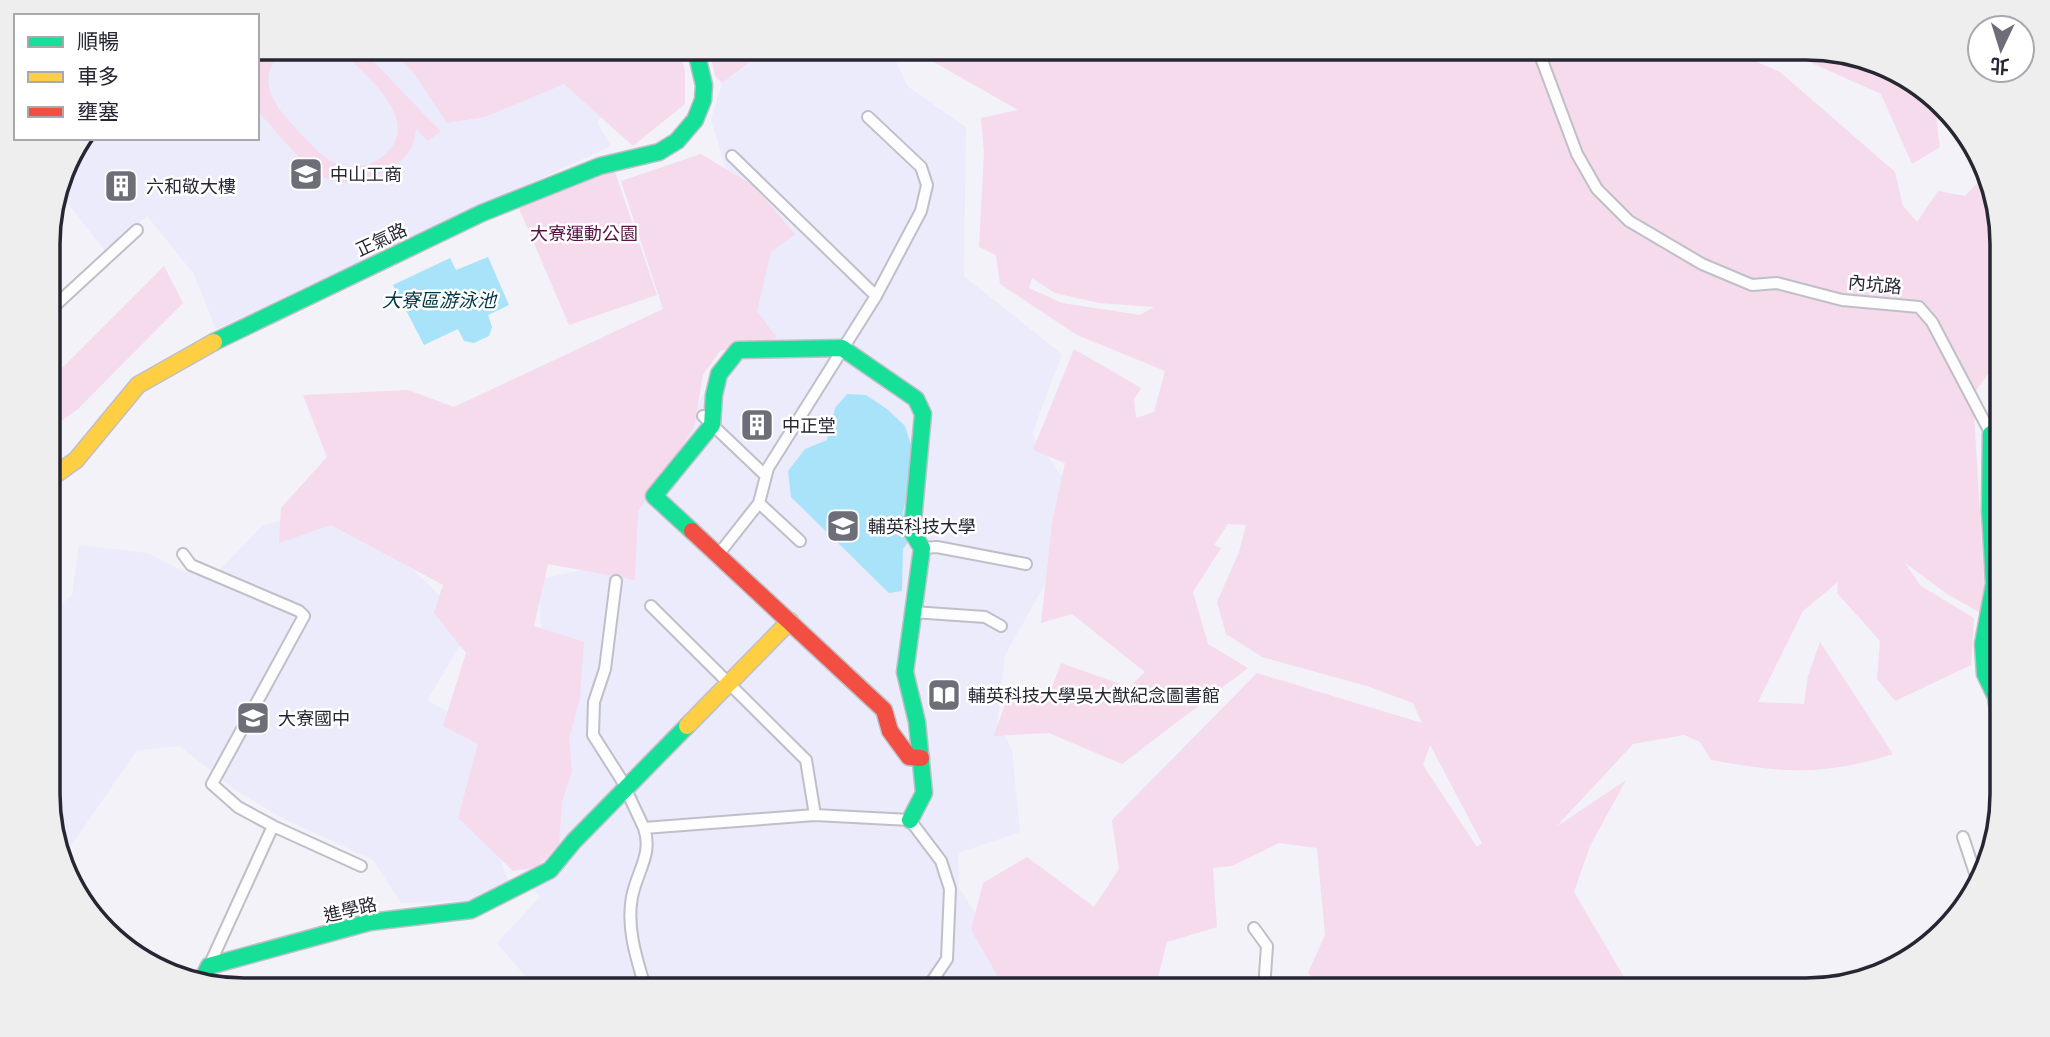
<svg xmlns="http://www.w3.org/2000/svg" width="2050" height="1037" viewBox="0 0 2050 1037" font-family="'Noto Sans','Noto Sans TC',sans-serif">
<rect width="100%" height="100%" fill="#f2f2f8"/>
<path fill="#ebebfc" d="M 257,47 L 628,47 L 629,85 L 597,122 L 611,146 L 216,329 L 194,274 L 147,216 L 106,252 L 58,191 L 67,157 L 81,138 L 257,138 Z
M 773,47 L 890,47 L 907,86 L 966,127 L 964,276 L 1062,354 L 1032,434 L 1062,477 L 1053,570 L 1005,655 L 997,723 L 1012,749 L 1020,832 L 958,853 L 959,888 L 1024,990 L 537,990 L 497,943 L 540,897 L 522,879 L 535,813 L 542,651 L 539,579 L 627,561 L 629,490 L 681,431 L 726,357 L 738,207 L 711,120 L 722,83 Z
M 335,507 L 366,525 L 472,626 L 427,700 L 489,736 L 494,843 L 510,885 L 477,900 L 401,903 L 373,860 L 284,819 L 234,789 L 179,746 L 137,750 L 64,856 L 49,820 L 49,615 L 72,595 L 79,545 L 147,553 L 187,573 L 193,565 L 216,574 L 263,525 Z"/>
<path fill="#f5dbec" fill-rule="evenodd" d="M 266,47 L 286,47 C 249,82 278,110 304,137 C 314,147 324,159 337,164 C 350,169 368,166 379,159 C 431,124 362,72 337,47 L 360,47 L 441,132 L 427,141 L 416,128 C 415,149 406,159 388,170 C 324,206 302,158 261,115 C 253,97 254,64 266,47 Z
M 388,47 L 679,47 L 685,71 L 685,104 L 633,146 L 564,84 L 485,117 L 447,123 L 413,72 Z
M 709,47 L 770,47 L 722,83 L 715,76 Z
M 925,47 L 1723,47 L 1780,72 L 1895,172 L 1903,206 L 1917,222 L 1938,191 L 1965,196 L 1984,176 L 2001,218 L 2002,377 L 1987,375 L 1973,395 L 1986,616 L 1947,594 L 1904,562 L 1921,586 L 1974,618 L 1971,665 L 1895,701 L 1877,679 L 1880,641 L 1837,593 L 1838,582 L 1803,611 L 1758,702 L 1804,704 L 1808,676 L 1820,642 L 1893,754 C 1824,776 1782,773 1711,760 L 1700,742 L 1684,735 L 1633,744 L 1556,827 L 1626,780 L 1590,846 L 1574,892 L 1631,989 L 1323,989 L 1308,973 L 1325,935 L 1317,848 L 1279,843 L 1232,866 L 1213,868 L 1217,927 L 1167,942 L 1155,989 L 1090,986 L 1087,990 L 1006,990 L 971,930 L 983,883 L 1027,857 L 1094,907 L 1119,869 L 1112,820 L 1257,673 L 1422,723 L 1413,703 L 1367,686 L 1262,657 L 1226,634 L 1217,602 L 1239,552 L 1246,525 L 1228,524 L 1214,545 L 1221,548 L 1193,592 L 1208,644 L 1248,668 L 1122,764 L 1049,733 L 994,736 L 1006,701 L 1049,695 L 1061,663 L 1129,687 L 1145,672 L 1072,614 L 1041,623 L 1052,523 L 1065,463 L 1033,450 L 1074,349 L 1141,388 L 1134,399 L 1136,418 L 1154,412 L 1165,371 L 1077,335 L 1000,284 L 996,255 L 979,247 L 984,153 L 981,118 L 1018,110 L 932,61 ZM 1032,278 L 1055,293 L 1099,303 L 1154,307 L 1140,315 L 1062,303 L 1029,288 ZM 1430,745 L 1482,843 L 1477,847 L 1423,765 Z
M 1776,47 C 1819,47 1907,60 1931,99 C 1938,111 1937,133 1940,147 L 1912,164 L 1881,94 Z
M 701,154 L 754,186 L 795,234 L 771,252 L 757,311 L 777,338 L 720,351 L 703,375 L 694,428 L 638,511 L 635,580 L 548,564 L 534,626 L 584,642 L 580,698 L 569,739 L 572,771 L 562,802 L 559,844 L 537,867 L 513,871 L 458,818 L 478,744 L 443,726 L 466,653 L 434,613 L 443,585 L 331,525 L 279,543 L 281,508 L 327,457 L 303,395 L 408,390 L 454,407 L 663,309 L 621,181 Z
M 614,169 L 657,295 L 569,325 L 518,206 Z
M 164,266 L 183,303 L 78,409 L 48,430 L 48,382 Z"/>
<path fill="#a8e3fa" d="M 488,257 L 509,305 L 488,315 L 492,327 L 489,336 L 474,343 L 464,341 L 458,329 L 424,345 L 393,285 L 450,258 L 456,270 Z
M 847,394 L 866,395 L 887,409 L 905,426 L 914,454 L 903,513 L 908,542 L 903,549 L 902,591 L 889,593 L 791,497 L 788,471 L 805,449 L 827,440 L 835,408 Z"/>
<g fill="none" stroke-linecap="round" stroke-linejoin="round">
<defs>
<path id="street" d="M 1537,47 L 1577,154 L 1597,189 L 1629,221 L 1702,264 L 1752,285 L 1777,283 L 1842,300 L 1919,307 L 1932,322 L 1991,434
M 732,156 L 876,296
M 48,312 L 137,230
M 703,416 L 766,476
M 759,503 L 800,541
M 922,548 L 937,547 L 1026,564
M 183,554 L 191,565 L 299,611 L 304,616 L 212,784 L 238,807 L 273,826 L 209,966
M 718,555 L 759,503 L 768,468 L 876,296 L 921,211 L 927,185 L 921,167 L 868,117
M 616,581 L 605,669 L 594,702 L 593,735 L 621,779 L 644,828 L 815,815 L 910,820 L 941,861 L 950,889 L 947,959 L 926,990
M 651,606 L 806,760 L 815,815
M 913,612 L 985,617 L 1001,626
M 273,826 L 361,866
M 644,828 C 653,854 637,871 632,897 C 626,928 637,960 646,990
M 1963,837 L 1979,885
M 1254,928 L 1267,946 L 1264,989"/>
<path id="fast" d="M 214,342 L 482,213 L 600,166 L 659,152 L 677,141 L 695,120 L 703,100 L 704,85 L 695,47
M 2002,428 L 1991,434 L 1990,510 L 1994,584 L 1983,644 L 1985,674 L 1996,697 L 2003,743
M 692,531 L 654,496 L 712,425 L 714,395 L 719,374 L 738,350 L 842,348 L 916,399 L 923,414 L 912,532 L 922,548 L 905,672 L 917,722 L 924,793 L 910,820
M 202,980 L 209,966 L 370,922 L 471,910 L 550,870 L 574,841 L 687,726"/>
<path id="slow" d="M 48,480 L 76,460 L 138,385 L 214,342
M 687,726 L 790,621"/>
<path id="jam" d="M 692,531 L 884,710 L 890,731 L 909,757 L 921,758"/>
</defs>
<use href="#street" stroke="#bfbfc8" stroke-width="14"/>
<use href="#fast" stroke="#bfbfc8" stroke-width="19"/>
<use href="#slow" stroke="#bfbfc8" stroke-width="19"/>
<use href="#jam" stroke="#bfbfc8" stroke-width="19"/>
<use href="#street" stroke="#fdfdfe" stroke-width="10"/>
<use href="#fast" stroke="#16e098" stroke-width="16"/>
<use href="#slow" stroke="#ffcf43" stroke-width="16"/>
<use href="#jam" stroke="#f24e42" stroke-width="16"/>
</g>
<defs>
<symbol id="school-square" viewBox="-11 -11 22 22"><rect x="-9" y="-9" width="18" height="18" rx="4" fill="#6d6e78" stroke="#fff"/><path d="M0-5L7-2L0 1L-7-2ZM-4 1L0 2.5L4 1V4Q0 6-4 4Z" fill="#fff"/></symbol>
<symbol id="building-square" viewBox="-11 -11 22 22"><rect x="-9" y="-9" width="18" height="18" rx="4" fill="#6d6e78" stroke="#fff"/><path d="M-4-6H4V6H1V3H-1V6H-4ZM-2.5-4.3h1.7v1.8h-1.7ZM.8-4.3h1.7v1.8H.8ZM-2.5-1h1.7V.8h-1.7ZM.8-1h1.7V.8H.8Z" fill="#fff"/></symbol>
<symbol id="university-square" viewBox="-11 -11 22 22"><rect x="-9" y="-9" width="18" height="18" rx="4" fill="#6d6e78" stroke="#fff"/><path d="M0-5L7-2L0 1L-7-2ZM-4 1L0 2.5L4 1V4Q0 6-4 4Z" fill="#fff"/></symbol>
<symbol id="library-square" viewBox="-11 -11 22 22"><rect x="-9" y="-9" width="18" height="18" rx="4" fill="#6d6e78" stroke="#fff"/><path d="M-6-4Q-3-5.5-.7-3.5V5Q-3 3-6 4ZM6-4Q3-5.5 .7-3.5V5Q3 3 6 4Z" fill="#fff"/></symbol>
</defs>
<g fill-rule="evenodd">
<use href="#school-square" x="287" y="155" width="38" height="38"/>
<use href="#building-square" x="102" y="167" width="38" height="38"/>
<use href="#building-square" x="738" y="406" width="38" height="38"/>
<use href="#university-square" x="824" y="507" width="38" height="38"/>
<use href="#library-square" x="925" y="676" width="38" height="38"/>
<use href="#school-square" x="234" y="699" width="38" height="38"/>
</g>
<g text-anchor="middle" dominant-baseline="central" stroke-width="5" stroke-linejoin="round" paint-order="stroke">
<g font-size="18" fill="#262733" stroke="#fff" text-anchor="start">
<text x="330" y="174">中山工商</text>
<text x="146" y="186">六和敬大樓</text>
<text x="782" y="425">中正堂</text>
<text x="868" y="526">輔英科技大學</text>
<text x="968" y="695">輔英科技大學吳大猷紀念圖書館</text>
<text x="278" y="718">大寮國中</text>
</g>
<g font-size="18" fill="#5a1242" stroke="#fff">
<text x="584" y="233">大寮運動公園</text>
</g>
<g font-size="18" fill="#262733" stroke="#fff">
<text transform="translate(381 239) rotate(-25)">正氣路</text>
<text transform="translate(1875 284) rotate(5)">內坑路</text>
<text transform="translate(350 909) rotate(-13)">進學路</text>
</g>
<g font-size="19" font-style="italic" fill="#003645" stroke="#fff">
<text x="439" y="300">大寮區游泳池</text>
</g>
</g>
<path d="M0 0H2050V1037H0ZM244 60H1806A184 184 0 0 1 1990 244V794A184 184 0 0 1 1806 978H244A184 184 0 0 1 60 794V244A184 184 0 0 1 244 60Z" fill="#eeeeef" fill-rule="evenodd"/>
<path fill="none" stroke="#262733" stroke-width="3.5" d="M244 60H1806A184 184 0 0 1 1990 244V794A184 184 0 0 1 1806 978H244A184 184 0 0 1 60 794V244A184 184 0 0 1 244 60Z"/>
<rect x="14" y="14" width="245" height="126" fill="#ffffff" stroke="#a8a9ad" stroke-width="2"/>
<rect x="28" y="37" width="35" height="10" fill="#16e098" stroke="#a8a9ad" stroke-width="2"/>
<text x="77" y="49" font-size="21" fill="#262733">順暢</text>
<rect x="28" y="72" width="35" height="10" fill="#ffcf43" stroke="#a8a9ad" stroke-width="2"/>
<text x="77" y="84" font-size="21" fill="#262733">車多</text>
<rect x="28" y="107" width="35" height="10" fill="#f24e42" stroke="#a8a9ad" stroke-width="2"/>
<text x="77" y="119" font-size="21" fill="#262733">壅塞</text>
<g transform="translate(2001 49) rotate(184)"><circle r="33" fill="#ffffff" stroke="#a8a9ad" stroke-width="2"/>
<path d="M0-5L12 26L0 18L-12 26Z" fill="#6d6e78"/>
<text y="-10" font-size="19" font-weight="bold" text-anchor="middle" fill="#262733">北</text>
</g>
</svg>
